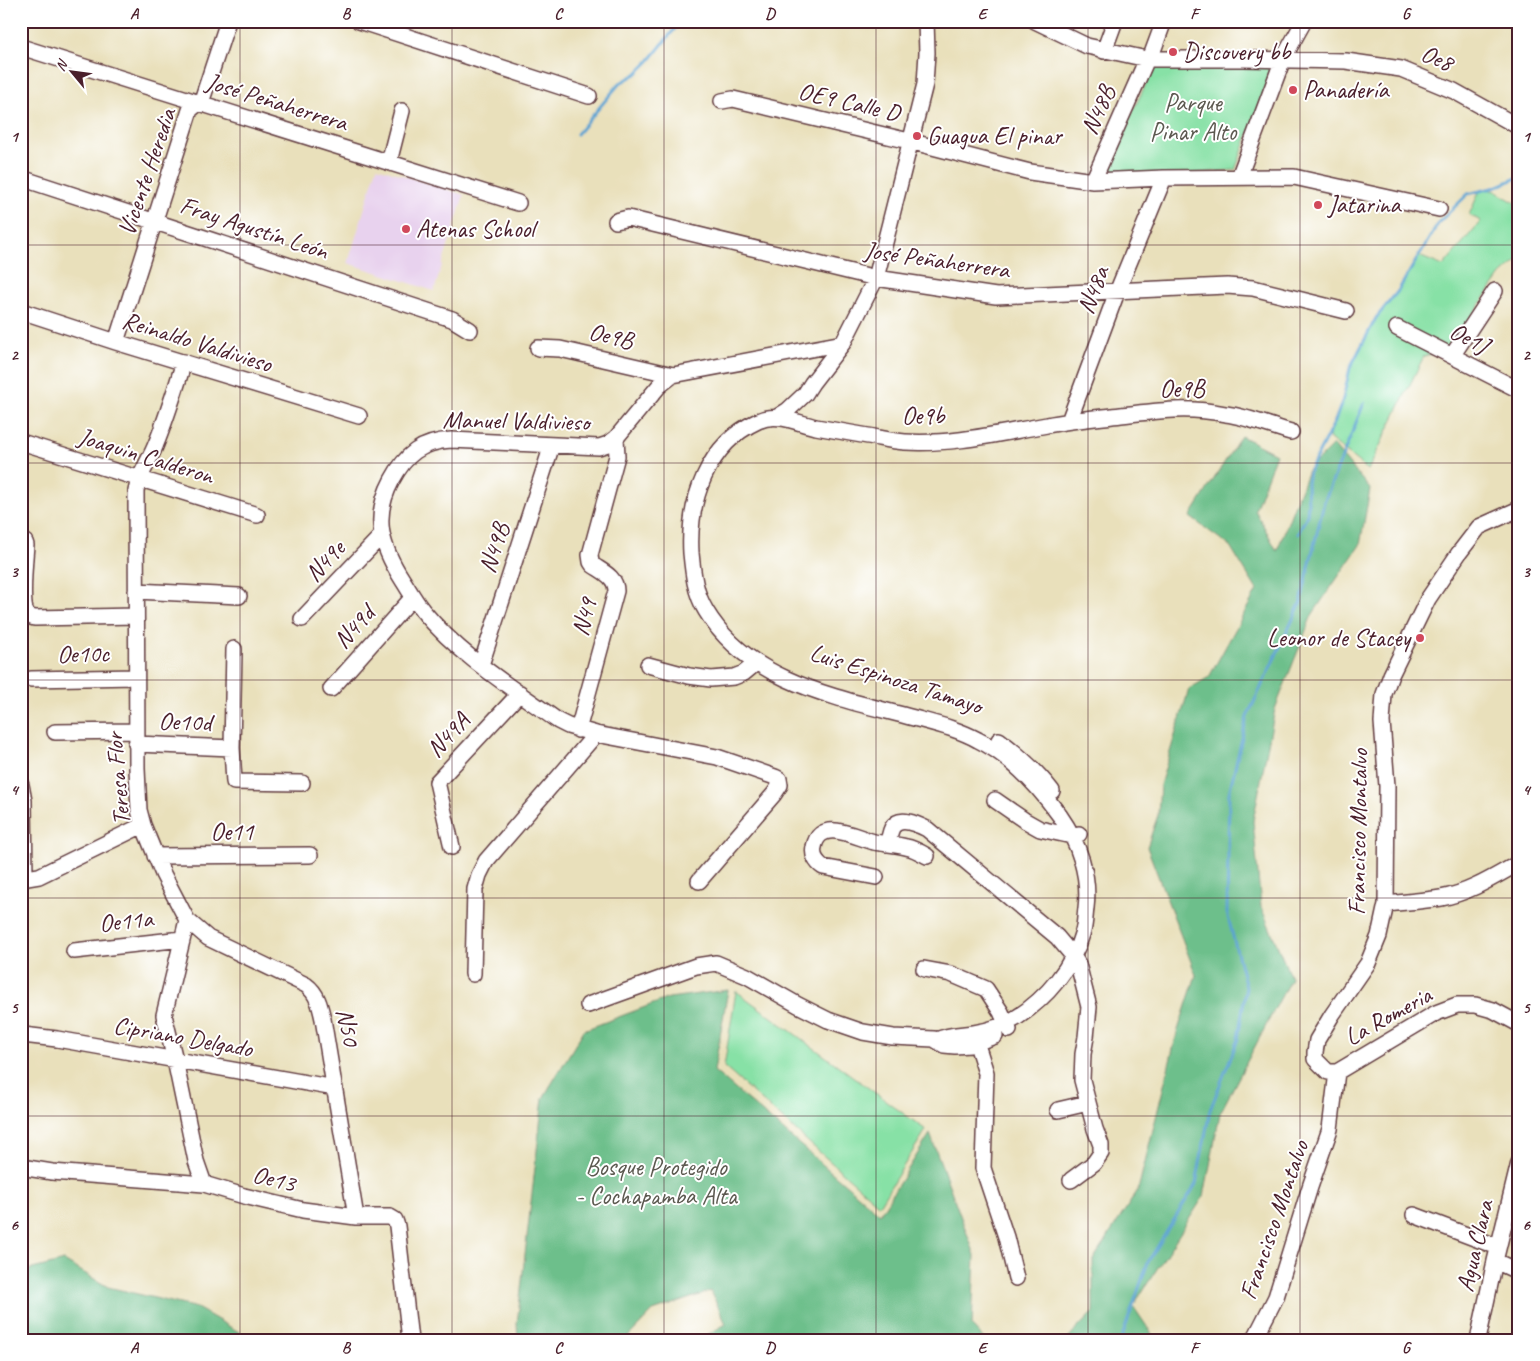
<svg xmlns="http://www.w3.org/2000/svg" width="1540" height="1361" viewBox="0 0 1540 1361" font-family="Caveat,sans-serif">
<rect width="100%" height="100%" fill="#fff"/>
<filter id="ink" filterUnits="userSpaceOnUse"><feTurbulence type="fractalNoise" baseFrequency=".02" numOctaves="2"/><feDisplacementMap in="SourceGraphic" scale="10" xChannelSelector="R" yChannelSelector="G"/><feConvolveMatrix kernelMatrix="1 2 1 2 8 2 1 2 1" color-interpolation-filters="sRGB"/></filter>
<filter id="wash" filterUnits="userSpaceOnUse"><feTurbulence type="fractalNoise" baseFrequency=".0096" numOctaves="4" result="noise"/><feDisplacementMap in="SourceGraphic" scale="20" xChannelSelector="R" yChannelSelector="G"/><feGaussianBlur stdDeviation="1.12" result="paint"/><feColorMatrix in="noise" values="0 0 0 0 0 0 0 0 0 0 0 0 0 0 0 0 0 1.4 0 .05"/><feComposite in="paint" operator="in"/></filter>
<g filter="url(#wash)">
<rect width="100%" height="100%" fill="#e9e0bb"/>
<path fill="#e8d2ee" d="M 377,167 L 464,195 L 434,291 L 348,263 Z"/>
<path fill="#87e1a6" stroke="#688068" d="M 1157,61 L 1276,63 L 1235,170 L 1099,181 Z
M 1487,189 L 1495,191 L 1519,205 L 1519,259 L 1501,275 L 1448,349 L 1424,356 L 1368,470 L 1329,438 L 1330,431 L 1343,399 L 1350,368 L 1360,347 L 1376,318 L 1398,291 L 1419,256 L 1443,266 L 1481,221 L 1469,215 L 1480,190 Z
M 736,991 L 926,1130 L 879,1205 L 724,1067 Z"/>
<path fill="#6dbf8b" stroke="#5c6f5b" d="M 1241,436 L 1276,454 L 1255,510 L 1277,551 L 1308,470 L 1333,445 L 1370,489 L 1360,545 L 1312,615 L 1275,709 L 1253,821 L 1261,907 L 1291,978 L 1220,1113 L 1204,1196 L 1133,1306 L 1156,1340 L 1066,1340 L 1093,1312 L 1093,1260 L 1138,1190 L 1177,1033 L 1196,975 L 1147,847 L 1158,815 L 1160,785 L 1189,689 L 1209,677 L 1257,590 L 1230,546 L 1190,517 Z
M 728,990 L 714,1071 L 880,1214 L 930,1134 L 975,1255 L 972,1326 L 985,1340 L 698,1340 L 726,1324 L 711,1291 L 653,1311 L 625,1340 L 518,1340 L 517,1324 L 543,1098 L 584,1030 L 669,998 Z
M 64,1261 L 108,1287 L 197,1308 L 253,1340 L 21,1340 L 21,1272 Z"/>
<g fill="none" stroke-linecap="round" stroke-linejoin="round">
<path stroke="#5ca3d2" stroke-width="3" d="M 577,134 L 620,83 L 636,74 L 649,61 L 681,21
M 1298,534 L 1307,515 L 1308,503 L 1307,483 L 1309,472 L 1335,421 L 1343,399 L 1350,368 L 1376,318 L 1398,291 L 1439,222 L 1468,194 L 1496,187 L 1519,177
M 1121,1340 L 1148,1262 L 1196,1184 L 1210,1110 L 1238,1039 L 1246,987 L 1227,913 L 1229,793 L 1247,717 L 1301,602 L 1324,502 L 1364,403"/>
</g>
</g>
<g filter="url(#ink)">
<g fill="none" stroke-linecap="round" stroke-linejoin="round">
<defs>
<path id="minor" d="M 359,21 L 589,96
M 1035,21 L 1087,46 L 1147,59 L 1244,59 L 1346,61 L 1401,69 L 1454,91 L 1519,127
M 21,47 L 518,203
M 1104,51 L 1115,21
M 1150,59 L 1164,21
M 722,101 L 733,99 L 909,141 L 1030,172 L 1093,181 L 1164,178 L 1294,177 L 1439,209
M 389,162 L 402,111
M 1239,177 L 1283,59 L 1304,21
M 21,178 L 452,319 L 470,330
M 1093,181 L 1147,59
M 616,221 L 628,218 L 876,278 L 996,296 L 1227,286 L 1253,288 L 1346,311
M 21,311 L 116,342 L 359,416
M 1397,328 L 1519,390
M 116,342 L 190,110 L 196,105 L 201,103 L 228,21
M 538,348 L 560,349 L 673,375
M 1452,356 L 1495,291
M 184,362 C 175,390 167,417 156,444 C 150,460 139,474 136,491 L 137,769 L 139,810 L 143,825 L 163,874 L 187,920 L 208,938 L 306,985 C 317,993 320,1005 323,1019 L 356,1217
M 777,417 L 788,410 L 805,394 L 812,383 L 843,343 L 876,278 L 925,84 L 927,53 L 926,21
M 1069,421 L 1117,292 L 1164,178
M 21,442 L 257,515
M 1519,509 L 1479,527 L 1459,553 L 1428,599 L 1391,675 L 1384,694 L 1382,722 L 1387,786 L 1386,904 L 1379,936 L 1368,963 L 1332,1015 L 1317,1040 L 1315,1052 L 1315,1059 L 1328,1072 L 1337,1072 L 1436,1013 L 1457,1005 L 1475,1005 L 1493,1010 L 1519,1024
M 21,540 L 25,542 L 26,545 C 25,558 21,602 26,612 C 27,617 31,617 35,618 L 136,616
M 136,591 L 239,596
M 302,619 L 382,535
M 234,649 L 232,748 L 234,782 L 302,783
M 481,665 L 552,445
M 648,665 L 689,676 L 711,679 L 734,677 L 744,673 L 756,663
M 31,679 L 136,677
M 331,689 L 413,597
M 578,730 L 616,591 C 616,577 603,572 593,565 L 591,562 L 590,555 L 617,456 L 616,438
M 55,732 L 136,731
M 999,740 C 1020,756 1036,770 1052,791
M 136,744 L 232,748
M 21,785 L 24,801 L 25,879
M 995,800 L 1024,820 L 1040,829 L 1072,836 L 1079,834
M 886,844 C 890,839 889,834 892,828 C 899,815 917,824 927,829 L 1057,937 L 1073,956 L 1078,964 L 1089,1007 L 1086,1037 L 1083,1054 L 1082,1080 L 1095,1129 L 1101,1145 L 1101,1153 L 1094,1163 L 1071,1180
M 452,847 L 437,782 L 520,693
M 155,856 L 310,855
M 876,877 L 823,867 C 816,862 812,855 814,847 C 820,816 857,838 874,842 C 885,844 895,844 906,847 C 913,848 920,852 927,856
M 21,879 L 39,876 L 143,825
M 699,881 L 774,794 L 780,785 L 779,779 L 775,777 L 717,757 L 596,734 L 568,726 L 558,721 C 511,687 460,656 423,611 C 415,601 409,590 402,579 C 381,546 372,517 392,480 C 406,454 421,442 451,440 L 599,447 L 608,444 L 616,438 L 659,386 L 673,375 L 843,343
M 1386,904 C 1404,902 1423,901 1441,898 C 1469,893 1494,877 1519,863
M 187,920 L 164,1015 L 175,1060 L 196,1161 L 204,1184
M 74,951 L 182,939
M 924,969 L 951,974 L 986,989 L 1001,1012 L 1009,1030
M 473,974 L 475,889 L 479,875 L 486,861 L 596,734
M 588,1005 L 696,966 L 716,963 L 747,976 L 798,1005 L 828,1020 L 863,1032 L 893,1037 L 934,1039 L 944,1045 L 955,1046 L 970,1045 L 995,1036
M 23,1035 L 57,1039 L 335,1088
M 974,1035 L 986,1073 L 983,1168 L 1006,1237 L 1016,1278
M 937,1040 C 949,1034 961,1035 974,1033 C 988,1031 1003,1026 1016,1018 C 1047,998 1073,967 1083,931 C 1085,924 1085,915 1086,908 C 1090,876 1079,843 1060,816 C 1039,787 1011,756 978,740 C 958,729 936,724 914,718 C 840,698 749,683 706,611 C 695,593 693,574 691,553 C 688,501 707,444 758,421 C 777,412 797,423 816,427 C 833,430 851,433 868,436 C 880,438 893,441 905,442 C 953,445 1000,433 1047,425 C 1072,420 1096,418 1121,415 C 1139,413 1156,411 1174,410 C 1191,409 1210,411 1226,414 C 1248,417 1270,426 1291,432
M 1058,1110 L 1088,1103
M 21,1167 L 52,1172 L 204,1184 L 244,1196 L 303,1210 L 356,1217 L 390,1217 L 395,1220 L 397,1226 L 410,1340
M 1414,1215 L 1498,1247
M 1495,1261 L 1519,1272
M 1254,1340 L 1276,1297 L 1310,1187 L 1330,1129 L 1337,1072
M 1478,1340 L 1495,1261 L 1519,1163"/>
</defs>
<use href="#minor" stroke="#623c41" stroke-width="18"/>
<use href="#minor" stroke="#fff" stroke-width="15"/>
</g>
</g>
<path fill="none" stroke="#4a1f2b" stroke-width="1" stroke-opacity="0.55" d="M 240,21 L 240,1340M 452,21 L 452,1340M 664,21 L 664,1340M 876,21 L 876,1340M 1088,21 L 1088,1340M 1300,21 L 1300,1340M 21,245 L 1519,245M 21,463 L 1519,463M 21,680 L 1519,680M 21,898 L 1519,898M 21,1116 L 1519,1116"/>
<g fill="#d1495b" stroke="#fff" stroke-width="2">
<circle cx="1173" cy="52" r="5"/>
<circle cx="1293" cy="90" r="5"/>
<circle cx="917" cy="136" r="5"/>
<circle cx="1318" cy="205" r="5"/>
<circle cx="406" cy="229" r="5"/>
<circle cx="1420" cy="638" r="5"/>
</g>
<g text-anchor="middle" dominant-baseline="central" stroke-width="4" stroke-linejoin="round" paint-order="stroke">
<g font-size="25" fill="#4a1f2b" stroke="#fff" text-anchor="start">
<text x="1183" y="52">Discovery bb</text>
<text x="1303" y="90">Panadería</text>
<text x="927" y="136">Guagua El pinar</text>
<text x="1328" y="205">Jatarina</text>
<text x="416" y="229">Atenas School</text>
<text x="1410" y="638" text-anchor="end">Leonor de Stacey</text>
</g>
<g font-size="25" fill="#4a1f2b" stroke="#fff">
<text transform="translate(1437 58) rotate(23)">Oe8</text>
<text transform="translate(277 102) rotate(17)">José Peñaherrera</text>
<text transform="translate(849 102) rotate(13)">OE9 Calle D</text>
<text transform="translate(1098 110) rotate(-66)">N48B</text>
<text transform="translate(147 172) rotate(-71)">Vicente Heredia</text>
<text transform="translate(254 228) rotate(18)">Fray Agustín León</text>
<text transform="translate(937 260) rotate(8)">José Peñaherrera</text>
<text transform="translate(1093 290) rotate(-69)">N48a</text>
<text transform="translate(611 336) rotate(13)">Oe9B</text>
<text transform="translate(1469 338) rotate(27)">Oe1J</text>
<text transform="translate(197 342) rotate(17)">Reinaldo Valdivieso</text>
<text x="1182" y="389">Oe9B</text>
<text x="923" y="416">Oe9b</text>
<text transform="translate(516 421) rotate(1)">Manuel Valdivieso</text>
<text transform="translate(146 456) rotate(17)">Joaquin Calderon</text>
<text transform="translate(494 548) rotate(-72)">N49B</text>
<text transform="translate(325 561) rotate(-47)">N49e</text>
<text transform="translate(584 617) rotate(-75)">N49</text>
<text transform="translate(354 627) rotate(-48)">N49d</text>
<text transform="translate(83 654) rotate(-1)">Oe10c</text>
<text transform="translate(896 679) rotate(18)">Luis Espinoza Tamayo</text>
<text transform="translate(185 722) rotate(2)">Oe10d</text>
<text transform="translate(448 735) rotate(-47)">N49A</text>
<text transform="translate(118 779) rotate(-95)">Teresa Flor</text>
<text x="232" y="832">Oe11</text>
<text transform="translate(1358 832) rotate(-89)">Francisco Montalvo</text>
<text transform="translate(126 921) rotate(-6)">Oe11a</text>
<text transform="translate(1388 1016) rotate(-29)">La Romeria</text>
<text transform="translate(348 1027) rotate(79)">N50</text>
<text transform="translate(183 1037) rotate(10)">Cipriano Delgado</text>
<text transform="translate(274 1179) rotate(14)">Oe13</text>
<text transform="translate(1274 1220) rotate(-71)">Francisco Montalvo</text>
<text transform="translate(1475 1246) rotate(-77)">Agua Clara</text>
</g>
<g font-size="25" fill="#5c5950" stroke="#fff">
<text x="1193" y="103">Parque<tspan x="1193" dy="29">Pinar Alto</tspan></text>
<text x="656" y="1167">Bosque Protegido<tspan x="656" dy="29">- Cochapamba Alta</tspan></text>
</g>
</g>
<rect width="1540" height="1361" fill="none" stroke="#fff" stroke-width="55"/>
<g transform="translate(72 72) rotate(299)" stroke="#ffffff" stroke-width="4" paint-order="stroke">
<path d="M0-4L9 19L0 12L-9 19Z" fill="#4a1f2b"/>
<text y="-8" font-size="14" font-weight="bold" text-anchor="middle" fill="#4a1f2b">N</text>
</g>
<rect x="28" y="28" width="1484" height="1306" fill="none" stroke="#4a1f2b" stroke-width="2"/>
<g font-size="16" text-anchor="middle" font-weight="bold" fill="#4a1f2b">
<text x="134" y="19">A</text>
<text x="346" y="19">B</text>
<text x="558" y="19">C</text>
<text x="770" y="19">D</text>
<text x="982" y="19">E</text>
<text x="1194" y="19">F</text>
<text x="1406" y="19">G</text>
<text x="14" y="142">1</text>
<text x="1526" y="142">1</text>
<text x="14" y="360">2</text>
<text x="1526" y="360">2</text>
<text x="14" y="577">3</text>
<text x="1526" y="577">3</text>
<text x="14" y="795">4</text>
<text x="1526" y="795">4</text>
<text x="14" y="1013">5</text>
<text x="1526" y="1013">5</text>
<text x="14" y="1230">6</text>
<text x="1526" y="1230">6</text>
<text x="134" y="1353">A</text>
<text x="346" y="1353">B</text>
<text x="558" y="1353">C</text>
<text x="770" y="1353">D</text>
<text x="982" y="1353">E</text>
<text x="1194" y="1353">F</text>
<text x="1406" y="1353">G</text>
</g>
</svg>
